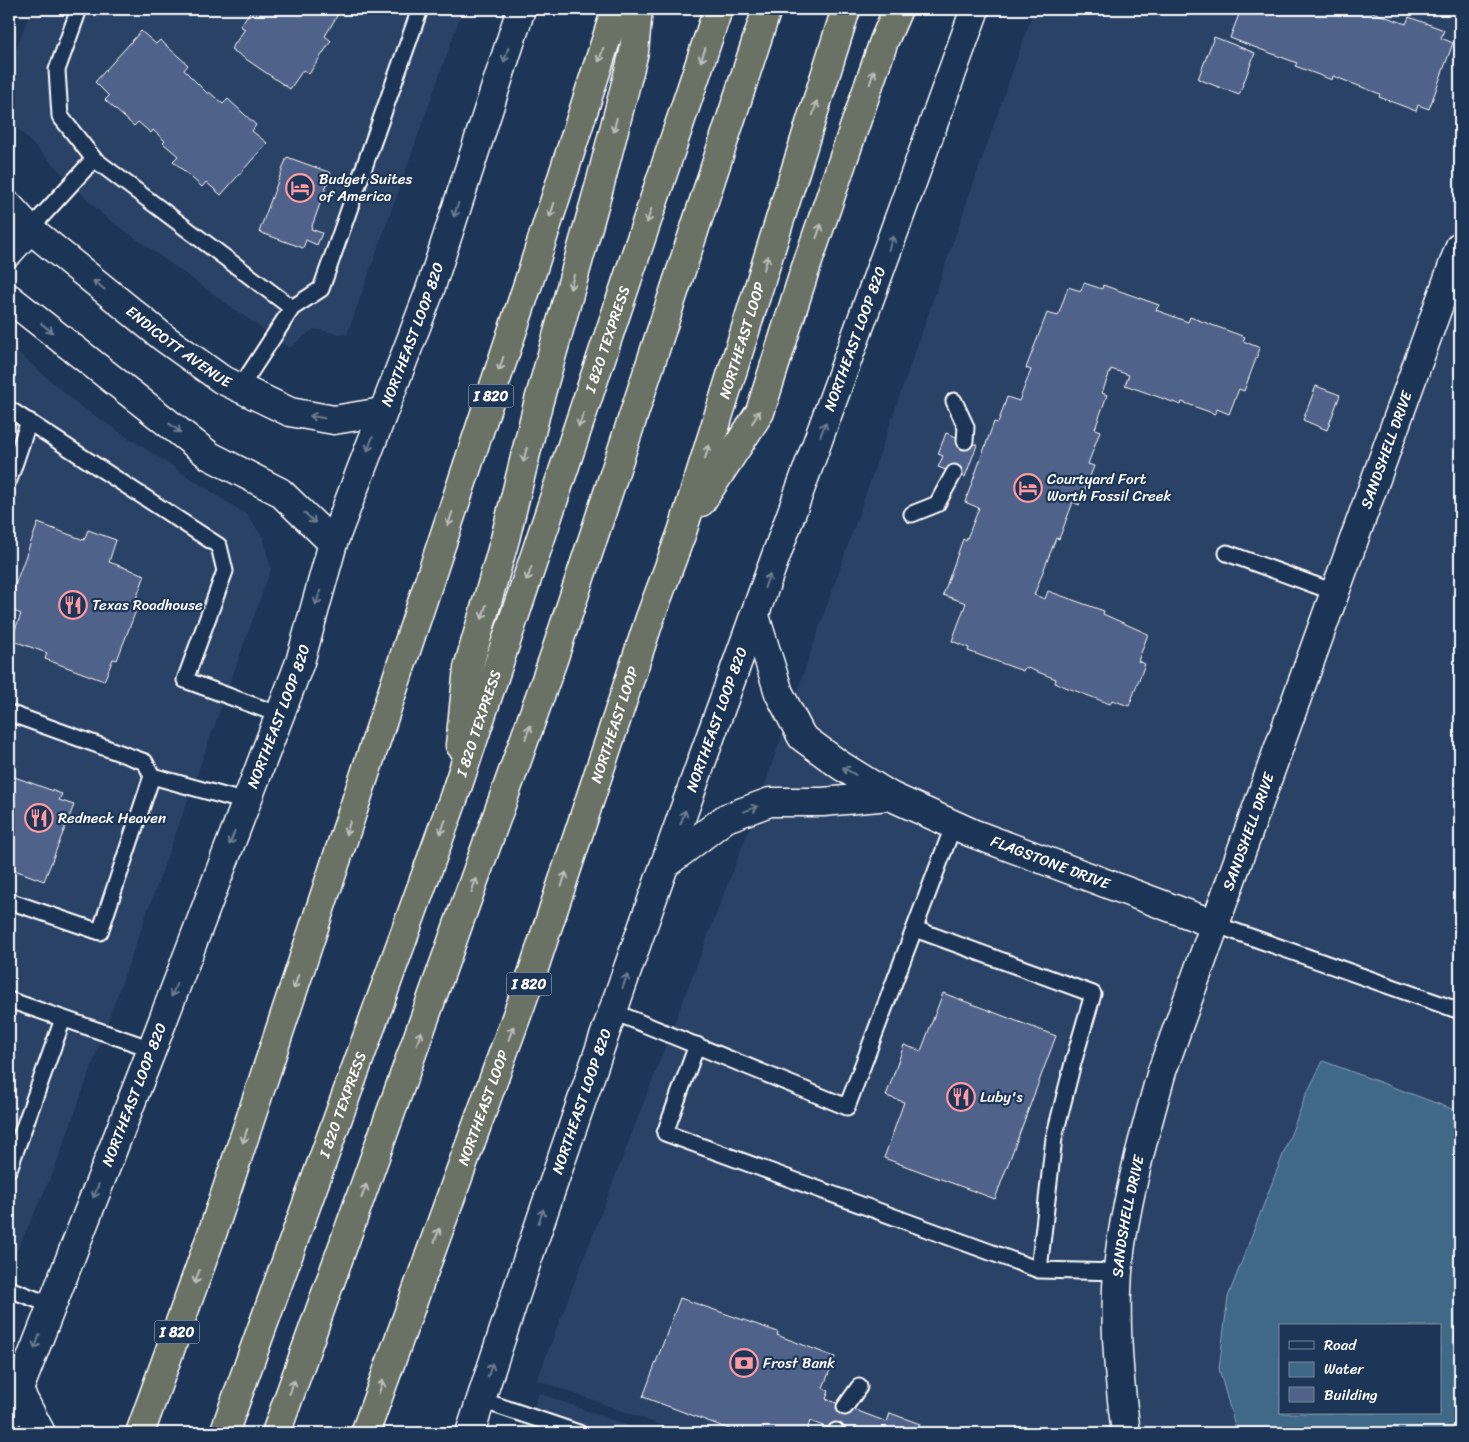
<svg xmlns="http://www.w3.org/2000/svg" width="1469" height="1442" viewBox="0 0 1469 1442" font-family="Sriracha,sans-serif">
<rect width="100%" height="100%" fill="#1d3557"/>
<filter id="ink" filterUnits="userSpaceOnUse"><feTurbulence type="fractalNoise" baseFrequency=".02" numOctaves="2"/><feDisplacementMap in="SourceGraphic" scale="10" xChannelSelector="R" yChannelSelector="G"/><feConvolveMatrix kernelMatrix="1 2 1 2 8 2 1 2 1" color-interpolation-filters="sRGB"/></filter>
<g filter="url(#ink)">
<path fill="#2c4266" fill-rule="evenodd" d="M 9,9 L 18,9 L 9,34 Z
M 31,9 L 463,9 L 347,335 L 314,329 L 289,348 L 104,216 L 9,120 L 9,69 Z
M 1034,9 L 1460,9 L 1460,1433 L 683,1433 L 537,1380 L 754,816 ZM 1280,1326 L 1440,1326 L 1440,1413 L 1280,1413 Z
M 9,345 L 80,406 L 247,515 L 263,537 L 271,569 L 55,1168 L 9,1268 Z
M 539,1393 L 647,1433 L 525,1433 Z"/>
<path fill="#3f6787" stroke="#8ca4b7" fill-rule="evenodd" d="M 1323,1061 L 1460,1112 L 1460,1433 L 1239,1433 L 1235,1426 L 1219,1369 L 1228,1297 L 1306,1095 ZM 1280,1326 L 1440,1326 L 1440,1413 L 1280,1413 Z"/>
<path fill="#506289" stroke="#fff" d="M 191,9 L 203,9 L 202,13 Z
M 252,9 L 341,9 L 325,36 L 331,41 L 309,74 L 303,70 L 290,89 L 231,49 L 245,29 L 240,26 Z
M 1241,9 L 1364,9 L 1406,24 L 1409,17 L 1444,30 L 1441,38 L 1453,43 L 1429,109 L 1418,105 L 1416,111 L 1379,97 L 1380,94 L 1333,76 L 1332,80 L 1295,66 L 1297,63 L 1230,38 Z
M 141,31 L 156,44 L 160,40 L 188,65 L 184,70 L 208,94 L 209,92 L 223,104 L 228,99 L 256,125 L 252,131 L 267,143 L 221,195 L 206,182 L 202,187 L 173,161 L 178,156 L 163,143 L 165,141 L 153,130 L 151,133 L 138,122 L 134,126 L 105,100 L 109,96 L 95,82 Z
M 1214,37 L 1255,53 L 1239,95 L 1198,79 Z
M 287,157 L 331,173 L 311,229 L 322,233 L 317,245 L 306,240 L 303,248 L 259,232 Z
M 1084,283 L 1102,289 L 1103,285 L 1159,305 L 1156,310 L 1188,322 L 1190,317 L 1245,337 L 1243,341 L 1260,348 L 1244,391 L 1239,389 L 1229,414 L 1217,409 L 1215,414 L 1182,402 L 1181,405 L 1125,385 L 1129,375 L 1111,369 L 1102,393 L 1107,395 L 1095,429 L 1100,431 L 1088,464 L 1094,466 L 1079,505 L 1073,502 L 1059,539 L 1056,538 L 1034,595 L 1045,599 L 1048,591 L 1104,611 L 1103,614 L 1148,634 L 1138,661 L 1145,664 L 1129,706 L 1112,700 L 1110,704 L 1055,683 L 1056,679 L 1025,667 L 1023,671 L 968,651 L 969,648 L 952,641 L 966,603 L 943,595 L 963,539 L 966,541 L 979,508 L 965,502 L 994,422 L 998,423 L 1007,397 L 1019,401 L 1031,370 L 1026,368 L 1047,313 L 1058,316 L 1068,287 L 1081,291 Z
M 1316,386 L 1340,395 L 1327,430 L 1303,420 Z
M 946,433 L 977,445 L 965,477 L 938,467 L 943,456 L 938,454 Z
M 38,523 L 84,540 L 88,530 L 116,540 L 109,562 L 145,575 L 136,599 L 140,600 L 117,660 L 113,659 L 104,681 L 45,659 L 47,653 L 11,640 L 21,614 L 9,609 L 9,601 Z
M 9,775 L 62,794 L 59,800 L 74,805 L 44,881 L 9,868 Z
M 943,993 L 1056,1036 L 995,1199 L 884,1158 L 904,1102 L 886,1096 L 904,1045 L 921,1051 Z
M 680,1298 L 778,1332 L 777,1335 L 835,1357 L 823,1388 L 829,1391 L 826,1399 L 887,1422 L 890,1413 L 920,1424 L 916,1433 L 841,1433 L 810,1421 L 806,1433 L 740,1433 L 643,1397 Z"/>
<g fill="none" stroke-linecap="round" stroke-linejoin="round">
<defs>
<path id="lane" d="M 94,159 L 292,308
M 30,229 L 94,159 L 60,116 L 57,70 L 79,9
M 240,388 L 292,308 L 321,289 L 420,9
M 954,401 L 966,427 L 965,441
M 9,409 L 219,546 L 225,571 L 185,680 L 280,715
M 9,480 L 29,421
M 912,514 L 937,504 L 954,473
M 1227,553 L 1334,592
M 9,713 L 145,762 L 152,776 L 100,932 L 9,901
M 152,776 L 246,802
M 1214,924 L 1460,1011
M 915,929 L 1093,994 L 1073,1063 L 1054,1138 L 1039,1270
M 9,1000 L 152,1049
M 614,1012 L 847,1107 L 954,824
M 697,1045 L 665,1133 L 1039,1270 L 1119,1272
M 9,1169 L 63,1019
M 9,1289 L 51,1305
M 481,1400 L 579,1433
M 845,1407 L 859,1387
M 835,1433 L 836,1431"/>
<g id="street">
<path id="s1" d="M 755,616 L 779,693 L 802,737 L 840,765 L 890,796 L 972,833 L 1214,924"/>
<path d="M 667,863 L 726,818 L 770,802 L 823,802 L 890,796"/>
<path id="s2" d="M 1126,1433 C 1118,1373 1112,1305 1121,1244 C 1130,1185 1146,1128 1162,1071 L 1460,246"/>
</g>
<g id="secondary">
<path id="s3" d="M 9,206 L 30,229 L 164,338 L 221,379 L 290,412 L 334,420 L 382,412"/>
<path d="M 9,252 L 30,229"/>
<path d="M 9,298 L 210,456 L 280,492 L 333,543"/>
<path d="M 19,1391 L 41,1433"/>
<path id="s4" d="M 9,1415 L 152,1049 L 300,662 L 333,543 L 429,293 L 521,9"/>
<path id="s5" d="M 470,1433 C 626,954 804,482 975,9"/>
</g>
<g id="highway">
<path d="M 701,502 L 760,412 L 803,276 L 884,41 L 898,9"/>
<path d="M 460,745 L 468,668 L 505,539 L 538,404 L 600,184 L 634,52 L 638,9"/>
<path d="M 140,1433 L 213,1231 L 528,284 L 616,9"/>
<path id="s6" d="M 224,1433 L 454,797 L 718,9"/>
<path d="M 276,1433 L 554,657 L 767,9"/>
<path id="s7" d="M 365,1433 L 533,971 L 650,618 L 682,532 L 846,9"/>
</g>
</defs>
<use href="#lane" stroke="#fff" stroke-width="19"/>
<use href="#street" stroke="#fff" stroke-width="31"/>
<use href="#secondary" stroke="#fff" stroke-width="31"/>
<use href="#highway" stroke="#fff" stroke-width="31"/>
<use href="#lane" stroke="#1d3557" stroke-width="15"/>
<use href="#street" stroke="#1d3557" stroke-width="28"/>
<use href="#secondary" stroke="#1d3557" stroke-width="28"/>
<use href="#highway" stroke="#6b7165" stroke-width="28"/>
</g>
<defs><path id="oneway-shaft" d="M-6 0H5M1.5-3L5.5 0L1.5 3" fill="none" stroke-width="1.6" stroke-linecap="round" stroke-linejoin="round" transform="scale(1.25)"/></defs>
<g stroke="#6c7c92">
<use href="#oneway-shaft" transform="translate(506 55) rotate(108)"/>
<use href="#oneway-shaft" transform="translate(456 210) rotate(108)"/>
<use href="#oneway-shaft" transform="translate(891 243) rotate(-70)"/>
<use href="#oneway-shaft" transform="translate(99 285) rotate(-141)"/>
<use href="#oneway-shaft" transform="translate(47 328) rotate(38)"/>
<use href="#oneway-shaft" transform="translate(317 417) rotate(-170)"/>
<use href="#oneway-shaft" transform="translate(175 428) rotate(38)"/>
<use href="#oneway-shaft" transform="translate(823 429) rotate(-70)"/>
<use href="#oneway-shaft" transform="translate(370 444) rotate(110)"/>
<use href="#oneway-shaft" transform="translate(310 518) rotate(43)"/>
<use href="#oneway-shaft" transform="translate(767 581) rotate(-70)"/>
<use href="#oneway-shaft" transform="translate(318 598) rotate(106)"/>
<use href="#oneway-shaft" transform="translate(849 771) rotate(-149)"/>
<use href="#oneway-shaft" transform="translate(751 809) rotate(-20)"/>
<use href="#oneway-shaft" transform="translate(683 817) rotate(-70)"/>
<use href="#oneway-shaft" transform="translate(232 838) rotate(111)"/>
<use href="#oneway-shaft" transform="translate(625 981) rotate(-71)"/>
<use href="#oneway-shaft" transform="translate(174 990) rotate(111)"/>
<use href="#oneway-shaft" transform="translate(96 1191) rotate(112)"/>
<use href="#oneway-shaft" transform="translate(541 1216) rotate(-70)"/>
<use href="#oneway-shaft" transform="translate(37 1342) rotate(110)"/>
<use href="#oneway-shaft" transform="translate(490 1370) rotate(-72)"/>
</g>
<g stroke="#bcbfba">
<use href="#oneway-shaft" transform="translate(601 55) rotate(108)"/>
<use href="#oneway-shaft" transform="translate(703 55) rotate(108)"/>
<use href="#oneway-shaft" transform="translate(872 77) rotate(-72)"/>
<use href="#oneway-shaft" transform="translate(815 108) rotate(-73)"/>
<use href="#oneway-shaft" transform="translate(615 125) rotate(104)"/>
<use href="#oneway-shaft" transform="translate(552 210) rotate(108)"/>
<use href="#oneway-shaft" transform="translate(649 216) rotate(108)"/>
<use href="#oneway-shaft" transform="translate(819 231) rotate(-70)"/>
<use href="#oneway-shaft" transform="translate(766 263) rotate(-73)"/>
<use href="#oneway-shaft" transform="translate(572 282) rotate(106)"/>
<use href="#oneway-shaft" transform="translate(501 364) rotate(108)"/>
<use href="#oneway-shaft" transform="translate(756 417) rotate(-59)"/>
<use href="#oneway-shaft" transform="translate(581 420) rotate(109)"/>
<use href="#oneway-shaft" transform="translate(707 452) rotate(-73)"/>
<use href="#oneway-shaft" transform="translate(525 455) rotate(104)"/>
<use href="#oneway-shaft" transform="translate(450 519) rotate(108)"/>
<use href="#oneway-shaft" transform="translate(529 574) rotate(109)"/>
<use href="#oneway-shaft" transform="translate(484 612) rotate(106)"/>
<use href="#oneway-shaft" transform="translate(528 732) rotate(-70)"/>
<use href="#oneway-shaft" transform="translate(443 827) rotate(110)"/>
<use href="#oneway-shaft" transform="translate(348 828) rotate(108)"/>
<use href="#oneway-shaft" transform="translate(564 879) rotate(-72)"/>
<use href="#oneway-shaft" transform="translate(474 885) rotate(-70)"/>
<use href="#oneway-shaft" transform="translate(296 982) rotate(108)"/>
<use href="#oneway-shaft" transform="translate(511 1033) rotate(-70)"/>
<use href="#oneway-shaft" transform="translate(419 1038) rotate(-70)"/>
<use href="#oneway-shaft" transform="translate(245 1136) rotate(108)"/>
<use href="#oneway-shaft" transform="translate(364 1191) rotate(-70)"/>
<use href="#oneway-shaft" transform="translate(437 1235) rotate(-70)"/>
<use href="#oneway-shaft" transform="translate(197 1277) rotate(110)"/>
<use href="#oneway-shaft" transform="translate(292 1387) rotate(-70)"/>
<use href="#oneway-shaft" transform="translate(381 1387) rotate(-70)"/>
</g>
</g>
<defs>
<symbol id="hotel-ring" viewBox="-11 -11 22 22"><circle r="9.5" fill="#1d3557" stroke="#ff9aa2" stroke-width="1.5"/><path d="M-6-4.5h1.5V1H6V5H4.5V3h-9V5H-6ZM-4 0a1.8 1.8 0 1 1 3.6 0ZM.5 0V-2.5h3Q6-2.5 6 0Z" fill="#ff9aa2"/></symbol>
<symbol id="restaurant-ring" viewBox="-11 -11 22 22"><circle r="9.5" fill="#1d3557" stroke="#ff9aa2" stroke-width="1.5"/><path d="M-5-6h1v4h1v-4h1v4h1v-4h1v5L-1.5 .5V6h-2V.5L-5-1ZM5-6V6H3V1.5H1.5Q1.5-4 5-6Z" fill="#ff9aa2"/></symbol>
<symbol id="bank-ring" viewBox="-11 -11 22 22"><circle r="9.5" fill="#1d3557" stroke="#ff9aa2" stroke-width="1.5"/><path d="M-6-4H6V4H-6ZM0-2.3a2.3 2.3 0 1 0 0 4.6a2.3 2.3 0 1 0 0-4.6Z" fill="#ff9aa2"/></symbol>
</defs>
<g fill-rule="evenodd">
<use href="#hotel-ring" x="284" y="172" width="32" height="32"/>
<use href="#hotel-ring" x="1012" y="472" width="32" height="32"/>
<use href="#restaurant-ring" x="57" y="589" width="32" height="32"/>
<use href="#restaurant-ring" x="23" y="802" width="32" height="32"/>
<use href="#restaurant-ring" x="945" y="1081" width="32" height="32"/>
<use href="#bank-ring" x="728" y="1347" width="32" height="32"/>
</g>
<g text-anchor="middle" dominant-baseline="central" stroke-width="4.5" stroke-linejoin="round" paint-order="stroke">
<g fill="#1d3557" stroke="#bbc2cd" stroke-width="1">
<rect x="468.5" y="384.5" width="45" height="23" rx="4"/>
<rect x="506.5" y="972.5" width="45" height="23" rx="4"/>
<rect x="154.5" y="1320.5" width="45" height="23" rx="4"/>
</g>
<g font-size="14" font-weight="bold" fill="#fff">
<text x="491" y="396">I 820</text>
<text x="529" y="984">I 820</text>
<text x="177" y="1332">I 820</text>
</g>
<g font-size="15" fill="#fff" stroke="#1d3557" text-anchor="start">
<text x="319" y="179">Budget Suites<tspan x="319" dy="17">of America</tspan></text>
<text x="1047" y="479">Courtyard Fort<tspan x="1047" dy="17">Worth Fossil Creek</tspan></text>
<text x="92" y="605">Texas Roadhouse</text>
<text x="58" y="818">Redneck Heaven</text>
<text x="980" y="1097">Luby's</text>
<text x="763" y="1363">Frost Bank</text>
</g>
<g font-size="15" fill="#fff" stroke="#1d3557">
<text stroke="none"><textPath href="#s4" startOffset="1154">NORTHEAST LOOP 820</textPath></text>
<text stroke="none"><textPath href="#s5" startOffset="1160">NORTHEAST LOOP 820</textPath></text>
<text stroke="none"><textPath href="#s6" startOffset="1159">I 820 TEXPRESS</textPath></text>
<text stroke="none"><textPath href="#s7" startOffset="1156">NORTHEAST LOOP</textPath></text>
<text stroke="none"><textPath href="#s3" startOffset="221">ENDICOTT AVENUE</textPath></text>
<text stroke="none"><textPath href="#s2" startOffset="1028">SANDSHELL DRIVE</textPath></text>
<text stroke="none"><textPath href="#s4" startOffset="749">NORTHEAST LOOP 820</textPath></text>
<text stroke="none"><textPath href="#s5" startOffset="755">NORTHEAST LOOP 820</textPath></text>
<text stroke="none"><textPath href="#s6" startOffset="754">I 820 TEXPRESS</textPath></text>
<text stroke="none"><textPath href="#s7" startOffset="751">NORTHEAST LOOP</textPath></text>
<text stroke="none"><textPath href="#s2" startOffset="622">SANDSHELL DRIVE</textPath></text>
<text stroke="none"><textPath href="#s1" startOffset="410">FLAGSTONE DRIVE</textPath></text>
<text stroke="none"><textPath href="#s4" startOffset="344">NORTHEAST LOOP 820</textPath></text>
<text stroke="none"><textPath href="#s5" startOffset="350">NORTHEAST LOOP 820</textPath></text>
<text stroke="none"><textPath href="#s6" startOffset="349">I 820 TEXPRESS</textPath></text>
<text stroke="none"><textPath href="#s7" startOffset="346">NORTHEAST LOOP</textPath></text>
<text stroke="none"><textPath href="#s2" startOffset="218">SANDSHELL DRIVE</textPath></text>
</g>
</g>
<rect width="1469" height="1442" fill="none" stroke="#1d3557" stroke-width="30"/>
<rect x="15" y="15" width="1439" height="1412" fill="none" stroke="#fff" stroke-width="2" filter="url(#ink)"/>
<rect x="1279" y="1324" width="162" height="90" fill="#1d3557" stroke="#77869a"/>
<rect x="1289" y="1341" width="25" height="8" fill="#1d3557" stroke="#77869a"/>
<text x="1324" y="1350" font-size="15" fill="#ffffff">Road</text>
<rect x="1289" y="1362" width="25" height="15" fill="#3f6787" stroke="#77869a"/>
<text x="1324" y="1374" font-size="15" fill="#ffffff">Water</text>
<rect x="1289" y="1387" width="25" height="15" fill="#506289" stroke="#77869a"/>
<text x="1324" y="1400" font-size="15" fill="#ffffff">Building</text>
</svg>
